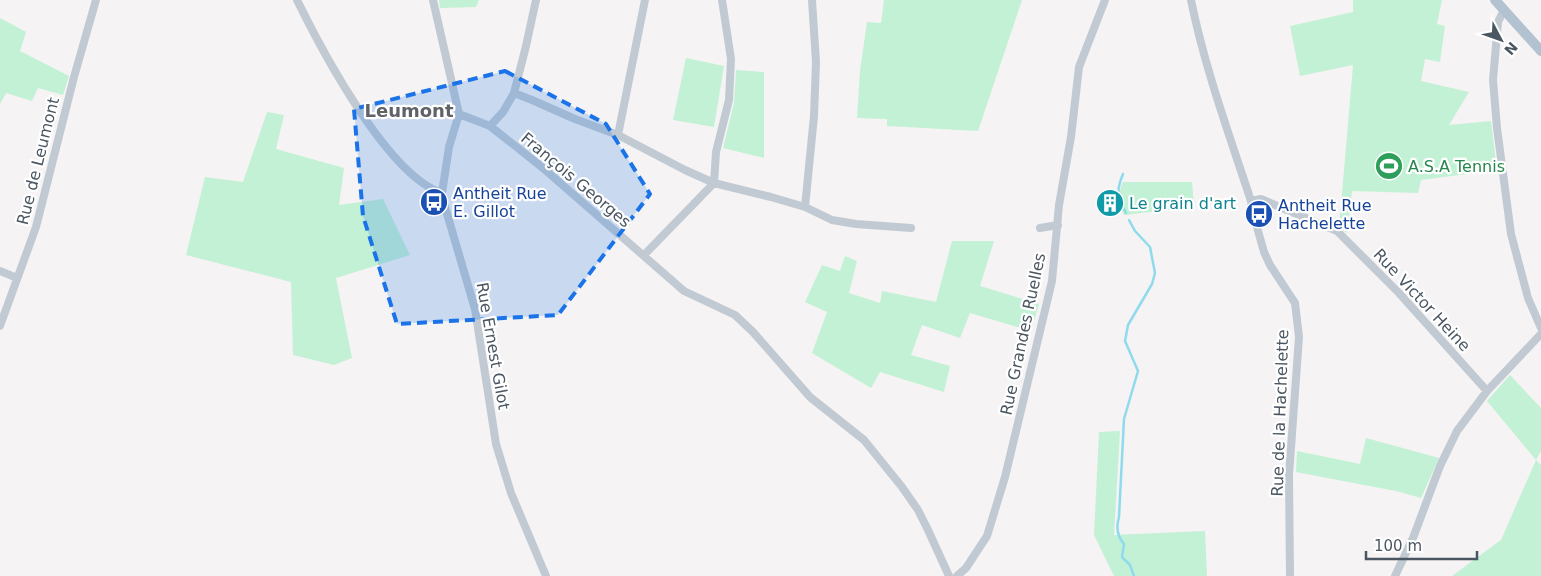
<svg xmlns="http://www.w3.org/2000/svg" width="1541" height="576" viewBox="0 0 1541 576" font-family="'DejaVu Sans',sans-serif">
<rect width="100%" height="100%" fill="#f5f3f3"/>
<path fill="#c3f1d5" d="M 439,0 L 479,0 L 476,7 L 440,8 Z
M 884,0 L 1022,0 L 978,131 L 887,126 L 887,119 L 857,118 L 860,71 L 867,22 L 881,23 Z
M 1353,0 L 1442,0 L 1437,24 L 1445,26 L 1440,62 L 1425,59 L 1421,81 L 1469,92 L 1449,125 L 1491,121 L 1497,170 L 1421,180 L 1418,193 L 1352,191 L 1347,233 L 1339,228 L 1353,65 L 1300,76 L 1290,26 L 1353,12 Z
M 0,18 L 26,32 L 20,51 L 69,76 L 63,95 L 38,88 L 32,101 L 6,93 L 0,104 Z
M 686,58 L 724,66 L 714,127 L 673,120 Z
M 736,70 L 764,72 L 764,158 L 723,148 L 734,103 Z
M 267,112 L 284,115 L 276,149 L 344,168 L 339,205 L 383,199 L 410,255 L 336,278 L 352,358 L 334,365 L 293,355 L 291,282 L 186,255 L 205,177 L 243,182 Z
M 1123,182 L 1192,182 L 1194,207 L 1124,215 L 1117,198 Z
M 952,241 L 994,241 L 980,286 L 1039,304 L 1031,331 L 970,313 L 960,338 L 922,325 L 911,355 L 950,366 L 944,392 L 880,372 L 871,388 L 812,353 L 827,312 L 805,302 L 822,265 L 840,271 L 845,256 L 857,261 L 849,293 L 880,303 L 882,291 L 936,302 Z
M 1510,375 L 1541,408 L 1541,451 L 1536,460 L 1541,465 L 1541,576 L 1452,576 L 1501,540 L 1536,460 L 1487,401 Z
M 1120,431 L 1114,535 L 1205,531 L 1207,576 L 1114,576 L 1094,535 L 1099,432 Z
M 1366,438 L 1439,458 L 1421,498 L 1396,491 L 1296,472 L 1297,451 L 1360,464 Z"/>
<g fill="none" stroke-linecap="round" stroke-linejoin="round">
<path stroke="#90daee" stroke-width="2.5" d="M 1123,174 C 1116,191 1117,197 1126,213
M 1129,220 L 1135,231 L 1150,247 L 1155,273 L 1152,284 L 1128,325 L 1125,341 L 1138,371 L 1124,419 L 1119,517 C 1116,527 1117,536 1124,544 L 1122,557 L 1130,565 L 1134,576"/>
<path stroke="#c1cad2" stroke-width="8" d="M 297,0 C 322,51 388,176 442,193
M 433,0 L 459,114 L 449,147 L 442,193 L 443,200 L 475,309 L 496,444 L 511,493 L 546,576
M 1191,0 C 1205,69 1229,134 1251,201 L 1253,213 L 1264,252 L 1270,265 L 1295,303 L 1299,337 L 1289,475 L 1290,576
M 1504,10 L 1498,22 L 1493,80 L 1497,128 L 1511,234 L 1528,298 L 1541,328
M 514,93 L 532,100 L 575,119 L 618,135 L 685,170 L 714,183 L 771,197 L 805,207 L 832,220 L 856,224 L 911,228
M 459,114 L 490,126 L 543,168 L 684,291 L 735,315 L 753,332 L 810,397 L 864,440 L 902,487 L 918,510 L 928,530 L 949,576
M 490,126 L 503,112 L 514,93 L 526,46 L 536,0
M 618,135 L 645,0
M 714,183 L 716,152 L 729,100 L 731,59 L 722,0
M 1251,201 L 1261,199 L 1337,231 L 1399,293 L 1487,391
M 805,207 L 814,116 L 816,62 L 812,0
M 1040,228 L 1058,225
M 644,255 L 714,183
M 0,271 L 17,278
M 0,326 L 36,227 L 74,77 L 96,0
M 957,576 L 966,568 L 987,536 L 1005,477 L 1052,281 L 1059,205 L 1071,137 L 1079,67 L 1105,0
M 1395,576 L 1413,538 L 1440,466 L 1457,431 L 1487,391 L 1541,334"/>
<path stroke="#b3c2d1" stroke-width="10" d="M 1495,0 L 1541,51"/>
</g>
<path fill="#1a73e8" fill-opacity="0.2" stroke="#1a73e8" stroke-width="4" stroke-dasharray="10 6" stroke-linejoin="round" d="M 505,71 L 606,124 L 650,194 L 558,315 L 397,324 L 363,216 L 354,109 Z"/>
<defs>
<symbol id="stadium-disc" viewBox="-11 -11 22 22"><circle r="9.5" fill="#2e9e5b" stroke="#fff"/><path d="M0-5a6.5 5 0 1 0 0 10a6.5 5 0 1 0 0-10ZM-3.5-1.8h7v3.6h-7Z" fill="#fff"/></symbol>
<symbol id="bus-disc" viewBox="-11 -11 22 22"><circle r="9.5" fill="#1a4fb4" stroke="#fff"/><path d="M-5-6H5V4H4V6H2V4H-2V6H-4V4H-5ZM-3.5-4V0h7V-4ZM-3.5 1.2v1.5H-2V1.2ZM2 1.2v1.5H3.5V1.2Z" fill="#fff"/></symbol>
<symbol id="building-disc" viewBox="-11 -11 22 22"><circle r="9.5" fill="#0f9aa8" stroke="#fff"/><path d="M-4-6H4V6H1V3H-1V6H-4ZM-2.5-4.3h1.7v1.8h-1.7ZM.8-4.3h1.7v1.8H.8ZM-2.5-1h1.7V.8h-1.7ZM.8-1h1.7V.8H.8Z" fill="#fff"/></symbol>
</defs>
<g fill-rule="evenodd">
<use href="#stadium-disc" x="1373" y="150" width="32" height="32"/>
<use href="#bus-disc" x="418" y="186" width="32" height="32"/>
<use href="#building-disc" x="1094" y="187" width="32" height="32"/>
<use href="#bus-disc" x="1243" y="198" width="32" height="32"/>
</g>
<g text-anchor="middle" dominant-baseline="central" stroke-width="4.5" stroke-linejoin="round" paint-order="stroke">
<g font-size="16" fill="#4a5661" stroke="#fff">
<text transform="translate(38 161) rotate(-76)">Rue de Leumont</text>
<text transform="translate(576 180) rotate(40)">François Georges</text>
<text transform="translate(1422 300) rotate(47)">Rue Victor Heine</text>
<text transform="translate(1023 334) rotate(-78)">Rue Grandes Ruelles</text>
<text transform="translate(493 346) rotate(80)">Rue Ernest Gilot</text>
<text transform="translate(1280 413) rotate(-88)">Rue de la Hachelette</text>
</g>
<g font-size="16" fill="#27864d" stroke="#fff" text-anchor="start">
<text x="1408" y="166">A.S.A Tennis</text>
</g>
<g font-size="16" fill="#164399" stroke="#fff" text-anchor="start">
<text x="453" y="193">Antheit Rue<tspan x="453" dy="18">E. Gillot</tspan></text>
<text x="1278" y="205">Antheit Rue<tspan x="1278" dy="18">Hachelette</tspan></text>
</g>
<g font-size="16" fill="#0d838f" stroke="#fff" text-anchor="start">
<text x="1129" y="203">Le grain d'art</text>
</g>
<g font-size="18" font-weight="bold" fill="#5f6368" stroke="#fff">
<text x="409" y="110">Leumont</text>
</g>
</g>
<g transform="translate(1501 40) rotate(131)" stroke="#ffffff" stroke-width="4" paint-order="stroke">
<path d="M0-4L9 19L0 12L-9 19Z" fill="#4a5661"/>
<text y="-8" font-size="14" font-weight="bold" text-anchor="middle" fill="#4a5661">N</text>
</g>
<path d="M1366 551v8h111v-8" fill="none" stroke="#4a5661" stroke-width="2.5"/>
<text x="1374" y="551" font-size="15" fill="#4a5661" stroke="#ffffff" stroke-width="4" paint-order="stroke">100 m</text>
</svg>
